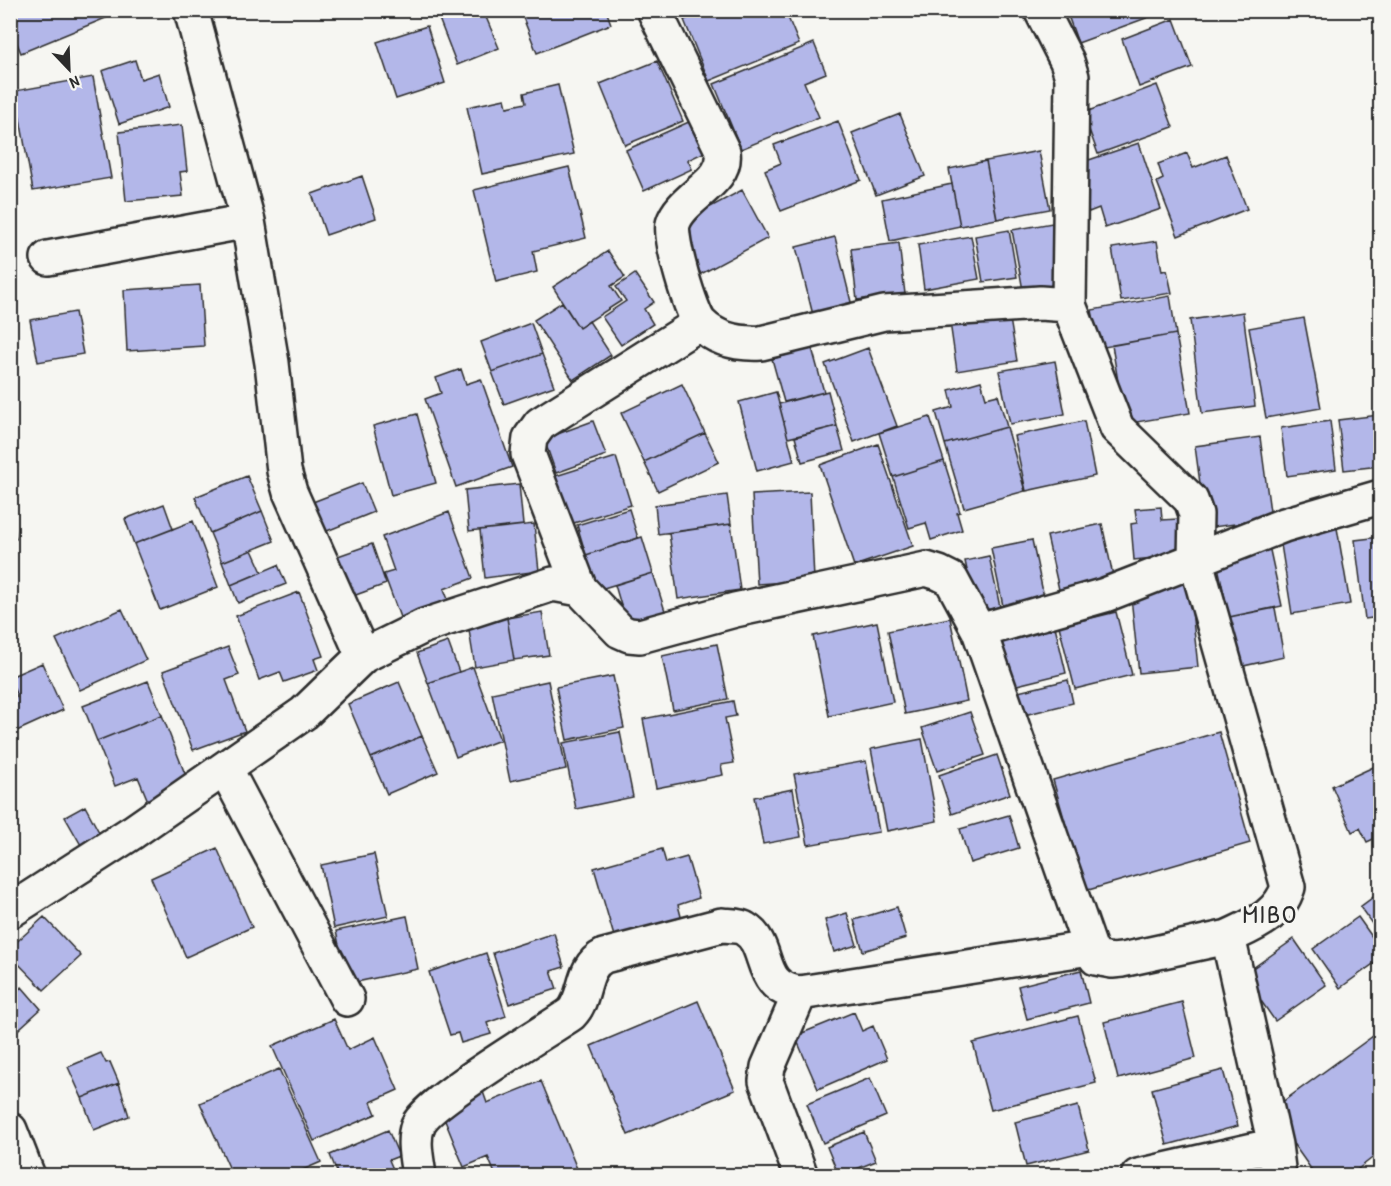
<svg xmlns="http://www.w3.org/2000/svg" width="1391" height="1186" viewBox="0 0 1391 1186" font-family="'Patrick Hand',sans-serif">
<rect width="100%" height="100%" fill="#f6f6f2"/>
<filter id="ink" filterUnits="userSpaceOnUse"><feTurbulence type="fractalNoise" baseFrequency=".0167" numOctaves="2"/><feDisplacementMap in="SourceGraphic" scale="12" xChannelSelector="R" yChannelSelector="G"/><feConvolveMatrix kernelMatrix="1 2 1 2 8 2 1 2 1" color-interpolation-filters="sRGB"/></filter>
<g filter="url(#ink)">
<path fill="#b3b7e9" stroke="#2b2b2b" stroke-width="1.5" d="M 10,10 L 125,10 L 21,53 L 10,26 Z
M 483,10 L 499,48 L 457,65 L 436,11 Z
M 520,10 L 606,10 L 611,24 L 537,53 Z
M 708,10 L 785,10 L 799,44 L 709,81 L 684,20 Z
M 1066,10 L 1168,10 L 1078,43 Z
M 1174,19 L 1192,67 L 1139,87 L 1122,39 Z
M 427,26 L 445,83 L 396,99 L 377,42 Z
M 814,43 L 826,73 L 804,82 L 819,117 L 741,149 L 714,84 Z
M 135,60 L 141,79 L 159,73 L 169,107 L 119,124 L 102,71 Z
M 657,61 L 683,121 L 625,145 L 600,84 Z
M 93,77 L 111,178 L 33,191 L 15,91 Z
M 558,85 L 574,154 L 482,174 L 467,107 L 505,99 L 507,107 L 526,103 L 524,93 Z
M 1157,85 L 1173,127 L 1098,154 L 1083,113 Z
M 900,114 L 925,176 L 876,195 L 852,133 Z
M 691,121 L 705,152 L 688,160 L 692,169 L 644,191 L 626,150 Z
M 838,121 L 861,180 L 781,211 L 765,170 L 781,163 L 774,145 Z
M 182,125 L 187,171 L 180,172 L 183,196 L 126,201 L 119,132 Z
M 1139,143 L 1161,209 L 1105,228 L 1099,208 L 1089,212 L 1078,181 L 1088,177 L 1083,162 Z
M 1039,151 L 1050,209 L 997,219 L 986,161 Z
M 1187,153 L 1193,168 L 1226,155 L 1247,209 L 1178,236 L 1157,182 L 1163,179 L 1158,164 Z
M 986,161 L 997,219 L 960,226 L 949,169 Z
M 569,167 L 586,238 L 533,251 L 537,272 L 496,282 L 474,190 Z
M 362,176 L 376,218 L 326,235 L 312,194 Z
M 952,184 L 960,226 L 890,241 L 882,199 Z
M 742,190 L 768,238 L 701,274 L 675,226 Z
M 1052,223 L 1064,289 L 1024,296 L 1012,230 Z
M 1009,230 L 1017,277 L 983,282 L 975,236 Z
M 971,236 L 979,279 L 924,289 L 918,245 Z
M 835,237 L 852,306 L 813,315 L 796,247 Z
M 1157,241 L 1162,271 L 1167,270 L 1172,293 L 1121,301 L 1112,248 Z
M 899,243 L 905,294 L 857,300 L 851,249 Z
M 608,251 L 625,277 L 611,286 L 621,301 L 579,328 L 553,287 Z
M 635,274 L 654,302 L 644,309 L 653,324 L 621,345 L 602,317 L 626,301 L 616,287 Z
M 200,285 L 204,346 L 127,351 L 124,290 Z
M 1170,296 L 1176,334 L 1099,348 L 1092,310 Z
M 562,302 L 579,328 L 589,321 L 611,355 L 573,380 L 534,320 Z
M 75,312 L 83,354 L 38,362 L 30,320 Z
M 1243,312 L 1255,406 L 1202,413 L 1190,320 Z
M 1009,313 L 1017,361 L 957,371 L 950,322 Z
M 1304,318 L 1321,408 L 1266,418 L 1249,328 Z
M 531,323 L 542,354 L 492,372 L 481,342 Z
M 1176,334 L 1190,413 L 1125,424 L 1112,345 Z
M 812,348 L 824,392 L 784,402 L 772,359 Z
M 868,348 L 897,426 L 854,442 L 825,364 Z
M 542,354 L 554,386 L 504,404 L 492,372 Z
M 1055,361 L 1065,414 L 1010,424 L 999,371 Z
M 461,369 L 466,384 L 481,379 L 512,467 L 456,487 L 425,399 L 441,393 L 436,378 Z
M 981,381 L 986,398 L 998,395 L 1007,427 L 945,444 L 936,412 L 953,407 L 949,390 Z
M 682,384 L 705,433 L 644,462 L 621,413 Z
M 828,391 L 837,426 L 788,438 L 779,404 Z
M 776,392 L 794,461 L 757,471 L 739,402 Z
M 417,414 L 436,483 L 391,495 L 373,426 Z
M 1379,415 L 1380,466 L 1344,470 L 1338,420 Z
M 930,417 L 944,461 L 893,477 L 879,433 Z
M 593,421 L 606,455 L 556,473 L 544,439 Z
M 1084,421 L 1095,476 L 1026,491 L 1014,436 Z
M 1330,421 L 1336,469 L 1287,476 L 1281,428 Z
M 837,426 L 844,451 L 802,462 L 795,437 Z
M 1007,427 L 1025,491 L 964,508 L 945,444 Z
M 705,433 L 719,462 L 658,491 L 644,462 Z
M 1260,437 L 1271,519 L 1206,528 L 1195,446 Z
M 878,444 L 913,546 L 854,566 L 820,465 Z
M 616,457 L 631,505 L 558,528 L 543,480 Z
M 944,461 L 960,512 L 957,513 L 962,530 L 931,540 L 926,523 L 909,528 L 893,477 Z
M 247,476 L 262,511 L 210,533 L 195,497 Z
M 362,483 L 374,512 L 317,535 L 305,505 Z
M 519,484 L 523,525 L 469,531 L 465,490 Z
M 810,492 L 814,580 L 757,584 L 752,495 Z
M 727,495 L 731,524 L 658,534 L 655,505 Z
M 164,504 L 173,529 L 134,544 L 125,519 Z
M 10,505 L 16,539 L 10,540 Z
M 1161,507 L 1162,520 L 1178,519 L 1181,555 L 1134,560 L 1131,524 L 1137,523 L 1135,509 Z
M 629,509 L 638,538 L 586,555 L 577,525 Z
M 262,511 L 274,541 L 222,562 L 210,533 Z
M 449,512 L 473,578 L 444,589 L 449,602 L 401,620 L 384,574 L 394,571 L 382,537 Z
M 193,521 L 218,587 L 160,610 L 134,544 Z
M 534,524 L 539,571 L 485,578 L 480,530 Z
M 731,524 L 740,590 L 678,599 L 669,533 Z
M 1102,524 L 1114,580 L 1062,603 L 1047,536 Z
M 1337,528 L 1350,604 L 1292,614 L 1280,538 Z
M 642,537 L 653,573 L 597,590 L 586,555 Z
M 1380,537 L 1380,617 L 1365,619 L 1355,540 Z
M 1032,540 L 1044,597 L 1003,606 L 991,548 Z
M 1268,541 L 1282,606 L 1229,617 L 1215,553 Z
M 372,544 L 386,584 L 353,596 L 338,556 Z
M 252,550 L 262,572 L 231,585 L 222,562 Z
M 989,556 L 1000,607 L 976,612 L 965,561 Z
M 278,565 L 286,584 L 238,603 L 231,585 Z
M 653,573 L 666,614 L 627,626 L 615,585 Z
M 1189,582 L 1198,667 L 1139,673 L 1130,588 Z
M 299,592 L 323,656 L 314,659 L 318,670 L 284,682 L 280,672 L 259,680 L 236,616 Z
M 1275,608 L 1284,657 L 1239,667 L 1229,617 Z
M 122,609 L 146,660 L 80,690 L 56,639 Z
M 542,612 L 549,655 L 514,660 L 507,618 Z
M 1116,612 L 1132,675 L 1075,689 L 1059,626 Z
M 507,618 L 514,660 L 475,667 L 468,624 Z
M 950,618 L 967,701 L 905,714 L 888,631 Z
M 877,622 L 893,702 L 829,716 L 813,636 Z
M 1054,622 L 1066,673 L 1013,686 L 1000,635 Z
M 448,642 L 459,672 L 428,683 L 417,653 Z
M 717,644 L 728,699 L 673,710 L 662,656 Z
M 228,647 L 239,675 L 226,680 L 245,731 L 193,750 L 163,671 Z
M 42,663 L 63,710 L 10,734 L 10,700 L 17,697 L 10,677 Z
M 473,667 L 500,740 L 456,757 L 428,683 Z
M 613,676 L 624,728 L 567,740 L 556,687 Z
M 1068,680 L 1073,703 L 1020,716 L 1014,693 Z
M 148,681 L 162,715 L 97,741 L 83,706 Z
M 548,681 L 566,769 L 510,781 L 492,693 Z
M 399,682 L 422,736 L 371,758 L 348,704 Z
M 733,701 L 736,716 L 725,718 L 734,763 L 721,765 L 723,775 L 656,788 L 643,719 Z
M 970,712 L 985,755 L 937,771 L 922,728 Z
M 162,715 L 189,784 L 148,801 L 138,777 L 115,786 L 97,741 Z
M 620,732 L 633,797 L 576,809 L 563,743 Z
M 1219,732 L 1250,843 L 1085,891 L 1053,780 Z
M 422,736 L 438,772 L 387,794 L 371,758 Z
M 922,739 L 937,821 L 887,831 L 871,749 Z
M 997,755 L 1010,794 L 952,814 L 939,775 Z
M 866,761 L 879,832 L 808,845 L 794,774 Z
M 1380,764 L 1380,836 L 1367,842 L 1360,828 L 1352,832 L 1332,786 Z
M 793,789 L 801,837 L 763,844 L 754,797 Z
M 85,806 L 100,834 L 81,845 L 65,817 Z
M 1009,815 L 1019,848 L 970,863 L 960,829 Z
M 217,848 L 252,927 L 186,957 L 151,878 Z
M 662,849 L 666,863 L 687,857 L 699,898 L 678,905 L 683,924 L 616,943 L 594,868 Z
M 374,854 L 388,916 L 334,928 L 321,865 Z
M 1380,892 L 1380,935 L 1360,907 Z
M 897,907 L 906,938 L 863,951 L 854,920 Z
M 847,913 L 857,945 L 834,952 L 825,920 Z
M 407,916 L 418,969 L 347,984 L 336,931 Z
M 44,917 L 81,956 L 44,990 L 10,955 L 10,948 Z
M 1358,917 L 1380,948 L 1380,959 L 1340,988 L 1313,949 Z
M 554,933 L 564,967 L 551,971 L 557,989 L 509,1004 L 493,953 Z
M 1294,939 L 1326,985 L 1275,1021 L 1243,975 Z
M 486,953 L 506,1016 L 487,1023 L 491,1034 L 461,1043 L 458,1033 L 450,1035 L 429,972 Z
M 1081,970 L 1089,1003 L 1027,1019 L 1018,986 Z
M 22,987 L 41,1009 L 10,1037 L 10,998 Z
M 698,1001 L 735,1090 L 628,1135 L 591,1046 Z
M 1182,1002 L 1196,1058 L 1118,1079 L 1104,1022 Z
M 854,1012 L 862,1031 L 873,1026 L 887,1059 L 818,1089 L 795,1036 Z
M 1078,1016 L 1096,1083 L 991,1110 L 973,1043 Z
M 334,1019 L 348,1050 L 375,1037 L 398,1090 L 371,1102 L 376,1114 L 314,1141 L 272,1046 Z
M 1380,1031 L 1380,1152 L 1349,1176 L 1316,1176 L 1270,1111 Z
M 101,1053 L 106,1063 L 110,1062 L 119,1083 L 82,1098 L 68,1067 Z
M 279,1069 L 321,1162 L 289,1176 L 233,1176 L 200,1103 Z
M 1223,1070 L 1238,1126 L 1167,1145 L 1152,1089 Z
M 870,1078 L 886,1116 L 823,1143 L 807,1104 Z
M 541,1081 L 580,1176 L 496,1176 L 488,1157 L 464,1167 L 439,1106 L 482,1089 L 487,1103 Z
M 119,1083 L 129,1116 L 94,1130 L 82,1098 Z
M 1078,1106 L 1089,1150 L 1026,1166 L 1015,1122 Z
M 388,1130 L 399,1156 L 389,1160 L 396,1176 L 328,1176 L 337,1172 L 330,1155 Z
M 864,1132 L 876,1161 L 839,1176 L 827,1147 Z"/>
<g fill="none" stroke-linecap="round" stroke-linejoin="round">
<defs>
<path id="street" d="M 191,10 L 248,221 L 272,363 L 284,471 L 290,492 L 363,656
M 654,10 L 723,152 C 728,183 681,196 673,224 C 669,238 691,314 701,324 C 717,340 740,344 761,343 L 884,313 L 1040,303 L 1069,305
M 1041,10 L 1067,61 L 1072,77 L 1069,305 L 1117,428 L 1191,500 L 1196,514 L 1195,558 L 1288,887 C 1279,916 1253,925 1228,937
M 48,258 L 248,221
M 580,589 L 528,454 L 530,438 L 540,424 L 700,323
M 979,631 L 1105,595 L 1284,525 L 1380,497
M 225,768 L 347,999
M 10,911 L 133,832 L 304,713 L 363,656 L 424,626 L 553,584 L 580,589 L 620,631 L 629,635 L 640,636 L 735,610 L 926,569 L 939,573 L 951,579 L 979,631 L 1090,948 L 1096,958 L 1112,961 L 1122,960 L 1228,937 L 1275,1145 L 1279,1176
M 800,993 L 768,1067 L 766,1081 L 801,1176
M 10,1130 L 28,1176
M 419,1176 C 417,1159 412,1141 418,1125 C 427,1102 543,1033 571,1014 C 588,997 580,968 604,956 L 722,925 C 729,926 739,925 745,929 C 772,945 755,988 800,993 L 1090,948
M 1138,1176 L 1275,1145"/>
</defs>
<use href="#street" stroke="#2b2b2b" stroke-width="38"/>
<use href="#street" stroke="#f6f6f2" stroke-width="33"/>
</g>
</g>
<g text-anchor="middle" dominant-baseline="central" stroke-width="6" stroke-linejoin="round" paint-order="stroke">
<g font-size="26" letter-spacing="1.5" fill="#2b2b2b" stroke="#f6f6f2">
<text x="1270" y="913">MIBO</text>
</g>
</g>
<rect width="1391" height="1186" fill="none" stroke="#f6f6f2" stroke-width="36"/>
<rect x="18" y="18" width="1355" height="1150" fill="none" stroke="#2b2b2b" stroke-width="2" filter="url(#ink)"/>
<g transform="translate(69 69) rotate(157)" stroke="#f6f6f2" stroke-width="4.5" paint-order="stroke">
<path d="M0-4.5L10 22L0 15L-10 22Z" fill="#2b2b2b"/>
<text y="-9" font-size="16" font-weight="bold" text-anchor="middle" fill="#2b2b2b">N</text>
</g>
</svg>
